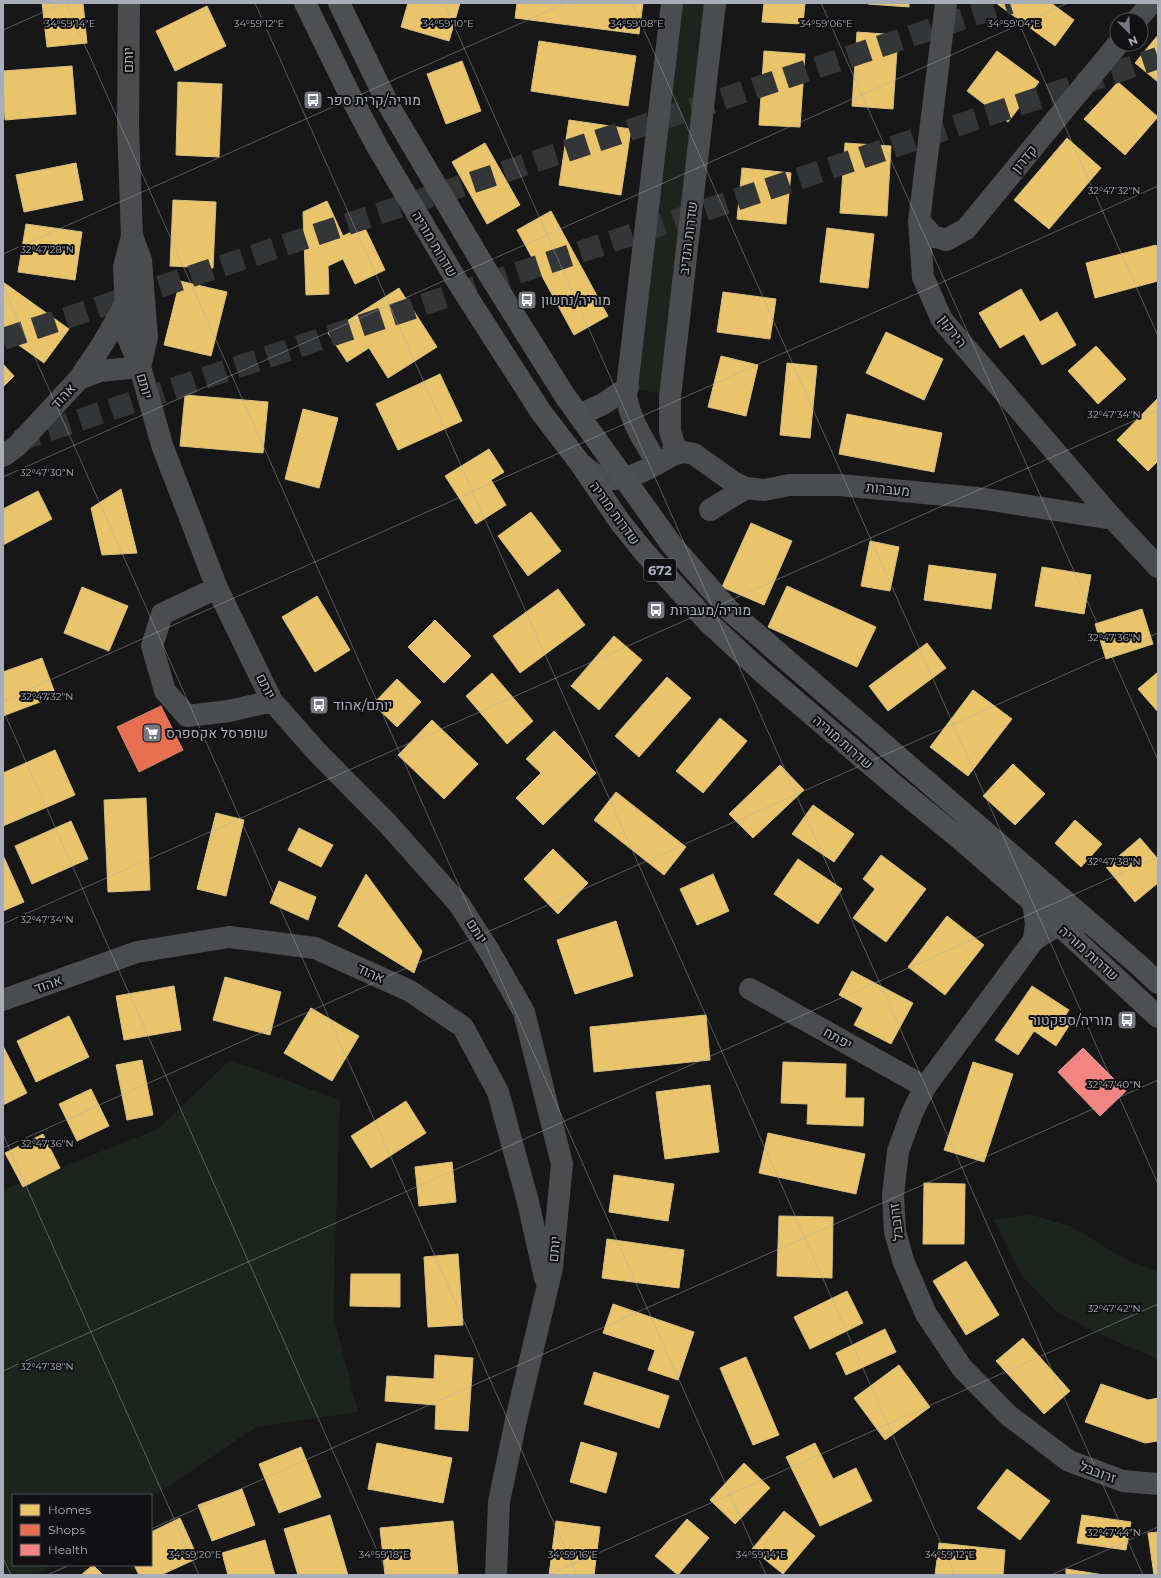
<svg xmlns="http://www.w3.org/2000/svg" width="1161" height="1578" viewBox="0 0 1161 1578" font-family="Montserrat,Heebo,sans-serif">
<rect width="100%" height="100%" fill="#171717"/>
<path fill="#1d241e" d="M 680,3 L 707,3 L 660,393 L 635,389 Z
M 230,1060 L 340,1100 L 333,1314 L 358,1412 L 256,1427 L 151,1498 L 151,1495 L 13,1495 L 13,1565 L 51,1565 L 36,1575 L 3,1575 L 3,1190 L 158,1129 Z
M 1029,1214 L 1072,1227 L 1127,1260 L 1158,1272 L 1158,1359 L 1095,1332 L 1057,1312 L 1021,1275 L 994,1220 Z"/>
<path fill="#e9c46a" stroke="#d6bd81" d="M 42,3 L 83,3 L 87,43 L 47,47 Z
M 408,3 L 460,3 L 449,41 L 401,27 Z
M 517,3 L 643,3 L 639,34 L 515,18 Z
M 764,3 L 805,3 L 803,24 L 762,22 Z
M 868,3 L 909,3 L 909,7 L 868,4 Z
M 996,3 L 1051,3 L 1074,20 L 1055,46 Z
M 207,6 L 226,46 L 175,71 L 156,31 Z
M 857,32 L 898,35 L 893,109 L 852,106 Z
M 1158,35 L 1158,82 L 1135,63 Z
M 539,41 L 636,56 L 628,106 L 531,91 Z
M 764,51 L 805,54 L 800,127 L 759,125 Z
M 997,51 L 1039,82 L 1008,122 L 967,91 Z
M 462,61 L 481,111 L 446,124 L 427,74 Z
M 72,66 L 76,114 L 5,120 L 3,71 Z
M 178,82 L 222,84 L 219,157 L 176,155 Z
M 1118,82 L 1158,117 L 1125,155 L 1084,119 Z
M 569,120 L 631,129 L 621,195 L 559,185 Z
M 1067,138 L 1101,168 L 1049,229 L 1014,200 Z
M 485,143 L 520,205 L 487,224 L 452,162 Z
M 845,143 L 891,146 L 887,216 L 840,213 Z
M 76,163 L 83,200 L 24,212 L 16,175 Z
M 742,168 L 791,173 L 786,224 L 737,219 Z
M 173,200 L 216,202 L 213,268 L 170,266 Z
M 327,201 L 343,236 L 364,226 L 385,270 L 355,284 L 343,259 L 328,266 L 329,294 L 306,295 L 303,212 Z
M 551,211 L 608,316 L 574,335 L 517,230 Z
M 26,224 L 82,232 L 75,280 L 18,272 Z
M 827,228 L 874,234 L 868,288 L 820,282 Z
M 1156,245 L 1158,253 L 1158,281 L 1095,298 L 1086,263 Z
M 180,281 L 227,292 L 211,356 L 164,345 Z
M 3,282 L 69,329 L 44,363 L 3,334 Z
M 399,288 L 437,347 L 388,378 L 369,348 L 347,362 L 328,333 Z
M 1021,289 L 1040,322 L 1057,312 L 1076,345 L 1042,365 L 1024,334 L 1000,348 L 979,313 Z
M 723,292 L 776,299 L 770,339 L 717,332 Z
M 886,332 L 943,359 L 924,400 L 866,373 Z
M 1096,346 L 1126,379 L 1098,404 L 1068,371 Z
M 721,356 L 758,365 L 746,416 L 708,407 Z
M 787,363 L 817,366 L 810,438 L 780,435 Z
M 3,364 L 14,376 L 3,387 Z
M 440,374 L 462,421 L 398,450 L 376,404 Z
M 185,395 L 268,402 L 263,453 L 180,446 Z
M 1158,398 L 1158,461 L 1148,471 L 1117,440 Z
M 303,409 L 338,418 L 319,488 L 285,479 Z
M 847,414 L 942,433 L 934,472 L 839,454 Z
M 489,449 L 504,472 L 491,480 L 506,505 L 476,524 L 445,476 Z
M 121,489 L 137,553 L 102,555 L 91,508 Z
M 38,491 L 52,519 L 3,545 L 3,509 Z
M 531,512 L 561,551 L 528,576 L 498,536 Z
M 751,523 L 792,541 L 764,605 L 722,587 Z
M 870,541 L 899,547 L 890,591 L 861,586 Z
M 929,565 L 996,574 L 991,609 L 924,600 Z
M 1042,567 L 1091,575 L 1084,614 L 1035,606 Z
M 787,586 L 876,627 L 857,667 L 768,627 Z
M 82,587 L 128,606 L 109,651 L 64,633 Z
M 558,589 L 585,625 L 520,673 L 493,636 Z
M 317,596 L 350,650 L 315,672 L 282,617 Z
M 1142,609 L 1153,644 L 1106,659 L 1095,624 Z
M 435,620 L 471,656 L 444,683 L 408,647 Z
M 614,636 L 642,660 L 599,710 L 571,686 Z
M 927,643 L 946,668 L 888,711 L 869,686 Z
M 42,658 L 56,696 L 3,716 L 3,672 Z
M 1158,672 L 1158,712 L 1138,689 Z
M 492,673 L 533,721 L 507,744 L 466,696 Z
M 667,677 L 691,698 L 639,757 L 615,736 Z
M 397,679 L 421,702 L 397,727 L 373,704 Z
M 973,690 L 1012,719 L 968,776 L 930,747 Z
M 720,718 L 747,741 L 703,793 L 676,771 Z
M 432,720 L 478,764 L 444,799 L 398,755 Z
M 554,731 L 596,773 L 543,825 L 516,798 L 541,773 L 526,759 Z
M 55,750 L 75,795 L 3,826 L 3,773 Z
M 1013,764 L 1045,794 L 1015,825 L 983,796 Z
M 780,765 L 804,790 L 753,838 L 729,814 Z
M 616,792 L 686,847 L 664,875 L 594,820 Z
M 146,798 L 150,890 L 108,892 L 104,800 Z
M 813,805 L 854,834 L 834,862 L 792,834 Z
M 216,813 L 244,820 L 226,896 L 197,889 Z
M 1075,820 L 1102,844 L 1081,867 L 1055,843 Z
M 71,821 L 88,859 L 32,884 L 15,846 Z
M 299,828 L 333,845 L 321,867 L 288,850 Z
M 1140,838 L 1158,859 L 1158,883 L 1135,902 L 1106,867 Z
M 553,849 L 588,883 L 558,914 L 524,879 Z
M 3,855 L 24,902 L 3,911 Z
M 881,855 L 926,889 L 886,942 L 853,918 L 875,889 L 863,879 Z
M 798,859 L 842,889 L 818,924 L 774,894 Z
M 366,874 L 422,951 L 414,973 L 338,926 Z
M 713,874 L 729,911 L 697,925 L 680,889 Z
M 279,881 L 316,897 L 308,920 L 270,903 Z
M 947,916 L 984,945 L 945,995 L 908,967 Z
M 616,921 L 633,976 L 575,994 L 557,940 Z
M 852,971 L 913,1003 L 891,1044 L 854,1025 L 863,1008 L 839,995 Z
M 225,977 L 281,992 L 270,1035 L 213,1020 Z
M 174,986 L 181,1030 L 124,1040 L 116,996 Z
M 1032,986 L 1069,1010 L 1063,1019 L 1070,1024 L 1056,1046 L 1034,1031 L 1018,1055 L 995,1040 Z
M 311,1008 L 359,1036 L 332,1081 L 284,1053 Z
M 706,1015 L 710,1060 L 594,1072 L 590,1027 Z
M 69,1016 L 89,1057 L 36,1082 L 17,1041 Z
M 3,1046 L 27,1093 L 3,1105 Z
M 142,1060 L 153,1115 L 127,1120 L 116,1065 Z
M 783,1062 L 846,1064 L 845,1098 L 864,1098 L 863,1126 L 807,1124 L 808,1104 L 781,1103 Z
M 973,1062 L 1013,1074 L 984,1162 L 944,1150 Z
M 710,1085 L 719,1152 L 665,1159 L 656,1092 Z
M 91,1089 L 109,1126 L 77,1141 L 59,1104 Z
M 406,1101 L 426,1133 L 371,1168 L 351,1136 Z
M 768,1133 L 865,1154 L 856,1194 L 759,1173 Z
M 43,1134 L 60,1168 L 23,1187 L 5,1153 Z
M 452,1162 L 456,1202 L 419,1206 L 415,1167 Z
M 614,1175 L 674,1184 L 668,1221 L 609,1212 Z
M 924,1183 L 965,1184 L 964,1244 L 923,1244 Z
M 779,1216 L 833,1217 L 832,1278 L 777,1276 Z
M 607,1239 L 684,1250 L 679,1288 L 602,1278 Z
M 458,1254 L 463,1325 L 428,1327 L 424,1257 Z
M 966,1261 L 999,1315 L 966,1335 L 933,1281 Z
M 351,1274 L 400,1274 L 400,1307 L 350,1306 Z
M 847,1291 L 863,1323 L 810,1349 L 794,1317 Z
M 613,1304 L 694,1332 L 678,1380 L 648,1370 L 655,1350 L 603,1333 Z
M 885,1329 L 896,1352 L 846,1375 L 836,1353 Z
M 1023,1338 L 1070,1391 L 1044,1414 L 996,1361 Z
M 435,1355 L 473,1358 L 468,1431 L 435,1429 L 436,1405 L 385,1401 L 387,1376 L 434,1379 Z
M 746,1357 L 779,1435 L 753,1445 L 720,1368 Z
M 899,1365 L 930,1407 L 885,1440 L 854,1398 Z
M 594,1372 L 669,1396 L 659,1428 L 584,1404 Z
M 1101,1384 L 1148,1400 L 1158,1398 L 1158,1441 L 1145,1443 L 1085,1422 Z
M 581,1442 L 617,1453 L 606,1493 L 570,1482 Z
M 377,1443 L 452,1458 L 443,1503 L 368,1489 Z
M 815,1443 L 833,1479 L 856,1468 L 872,1501 L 820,1526 L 786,1457 Z
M 301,1447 L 321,1497 L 279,1513 L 259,1464 Z
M 744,1463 L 770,1488 L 735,1524 L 710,1500 Z
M 1007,1469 L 1050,1501 L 1020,1540 L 977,1508 Z
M 242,1489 L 255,1525 L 212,1541 L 198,1505 Z
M 784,1511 L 815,1536 L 783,1574 L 752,1549 Z
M 330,1515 L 348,1575 L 298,1575 L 284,1529 Z
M 1082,1515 L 1131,1522 L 1126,1550 L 1077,1543 Z
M 180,1518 L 198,1558 L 161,1575 L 139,1575 L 134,1565 L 151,1565 L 151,1532 Z
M 687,1519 L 709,1538 L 678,1575 L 655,1556 Z
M 453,1521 L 458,1574 L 385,1575 L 380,1528 Z
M 556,1521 L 600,1527 L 594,1575 L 549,1575 Z
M 1158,1532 L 1158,1575 L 1154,1575 L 1148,1533 Z
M 265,1540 L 275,1575 L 228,1575 L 222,1553 Z
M 939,1543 L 1005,1550 L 1003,1575 L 935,1575 Z
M 93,1565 L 103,1575 L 81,1575 Z
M 1066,1569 L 1104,1575 L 1066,1575 Z"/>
<path fill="#e76f51" stroke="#d48270" d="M 161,706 L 183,750 L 139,772 L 117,727 Z"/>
<path fill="#f28482" stroke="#dc9092" d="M 1083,1048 L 1126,1091 L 1100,1116 L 1058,1072 Z"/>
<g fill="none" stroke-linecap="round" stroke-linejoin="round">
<path stroke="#343537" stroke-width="22" stroke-dasharray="22 11" stroke-linecap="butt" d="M 3,339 L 1010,3
M 17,441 L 1158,58"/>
<path stroke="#4b4c50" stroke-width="22" d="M 129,3 L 128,125 L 132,236 L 124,267 L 127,335 L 140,367 L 162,445 L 217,588 L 272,701 L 317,752 L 388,824 L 459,904 L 488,949 L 524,1012 L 562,1164 L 552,1268 L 516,1420 L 499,1502 L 496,1575
M 946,3 L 919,221 L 923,277 L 942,320 L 1113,519 L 1158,567
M 1137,20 L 1151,3
M 919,221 L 933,236 L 946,240 L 966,229 L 1118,44
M 132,236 L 141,260 L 147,337 L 140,367
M 79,379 L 102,345 L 125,305
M 579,415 L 603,404 L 628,387
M 673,455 L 684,452 L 694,454 L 733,482 L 746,488 L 764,490 L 789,485 L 839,485 L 978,498 L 1113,519
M 3,456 L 17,446 L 79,379 L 100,371 L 140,367
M 580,463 C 587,469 595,476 604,478 C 625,484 655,465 673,455 L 674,444 L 670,431 L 670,397 L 715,3
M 657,463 C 644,441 631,422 626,396 L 672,3
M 710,510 L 746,488
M 217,588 L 162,614 L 152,646 L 165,691 L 187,716 L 229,711 L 272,701
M 1078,924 C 1061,921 1047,932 1034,940 L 925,1087 L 912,1113 L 898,1151 L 893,1195 L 895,1232 L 904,1263 L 926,1314 L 962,1368 L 1008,1415 L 1069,1461 L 1123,1481 L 1158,1484
M 750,989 L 925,1087
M 3,1000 L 137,952 L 229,937 L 315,948 L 410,991 L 463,1027 L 498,1092 L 528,1202 L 545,1278"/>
<path stroke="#4d4f52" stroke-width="22" d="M 305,3 L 352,99 L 378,148 L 457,281 L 541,412 L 580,463 L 620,522 L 645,553 L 710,624 L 762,672 L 893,784 L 960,839 L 1059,925 L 1158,1017
M 339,3 L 389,106 L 488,273 L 565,396 L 672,545 L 729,610 L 1140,966 L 1158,983
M 1033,903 L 1036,923 L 1034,940"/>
</g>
<path fill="none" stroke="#a8adb8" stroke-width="1" stroke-opacity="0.45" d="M 66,3 L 766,1575M 255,3 L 955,1575M 444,3 L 1143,1575M 632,3 L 1158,1184M 821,3 L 1158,760M 1010,3 L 1158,336M 3,30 L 64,3M 3,254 L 566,3M 3,286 L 577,1575M 3,477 L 1068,3M 3,701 L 1158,186M 3,710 L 388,1575M 3,924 L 1158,410M 3,1134 L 199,1575M 3,1148 L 1158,633M 3,1371 L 1158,857M 151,1529 L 1158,1080M 3,1558 L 11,1575M 47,1575 L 70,1565M 549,1575 L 1158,1304M 1051,1575 L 1158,1527"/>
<defs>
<symbol id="bus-square" viewBox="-11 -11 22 22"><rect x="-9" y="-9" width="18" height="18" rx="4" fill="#757880" stroke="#111113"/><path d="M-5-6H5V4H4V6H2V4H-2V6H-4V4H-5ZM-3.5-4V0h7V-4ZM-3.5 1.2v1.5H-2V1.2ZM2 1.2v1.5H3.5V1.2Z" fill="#fff"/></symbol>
<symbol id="supermarket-square" viewBox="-11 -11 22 22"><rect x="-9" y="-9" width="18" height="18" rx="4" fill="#757880" stroke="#111113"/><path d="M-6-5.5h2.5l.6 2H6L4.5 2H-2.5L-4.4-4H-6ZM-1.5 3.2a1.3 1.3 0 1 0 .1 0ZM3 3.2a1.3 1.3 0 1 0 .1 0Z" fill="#fff"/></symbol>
</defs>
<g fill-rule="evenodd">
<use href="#bus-square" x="302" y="89" width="22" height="22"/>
<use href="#bus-square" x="516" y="289" width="22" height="22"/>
<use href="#bus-square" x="645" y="599" width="22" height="22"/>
<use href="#bus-square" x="308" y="694" width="22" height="22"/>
<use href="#supermarket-square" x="141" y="722" width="22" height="22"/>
<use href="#bus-square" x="1116" y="1009" width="22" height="22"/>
</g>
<g text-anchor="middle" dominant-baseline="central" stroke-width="4" stroke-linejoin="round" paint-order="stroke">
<rect fill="#111113" stroke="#7b7e86" stroke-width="1" x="644" y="559" width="32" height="22" rx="3"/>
<g font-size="13" font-weight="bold" fill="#a8adb8">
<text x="660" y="570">672</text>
</g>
<g font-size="14" fill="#a8adb8" stroke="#111113">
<text transform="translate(128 60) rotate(-90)">יותם</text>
<text transform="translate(1024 159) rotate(-51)">קדרון</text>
<text transform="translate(688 238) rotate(-83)">שדרות הנדיב</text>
<text transform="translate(435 244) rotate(59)">שדרות מוריה</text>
<text transform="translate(953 331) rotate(53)">הירקון</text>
<text transform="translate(145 386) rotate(74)">יותם</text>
<text transform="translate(63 396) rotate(-47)">אהוד</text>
<text transform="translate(888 489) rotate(6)">מעברות</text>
<text transform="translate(615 513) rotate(54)">שדרות מוריה</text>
<text transform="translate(266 686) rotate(63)">יותם</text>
<text transform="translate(843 742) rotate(41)">שדרות מוריה</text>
<text transform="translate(477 931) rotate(57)">יותם</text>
<text transform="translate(1089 953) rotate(42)">שדרות מוריה</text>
<text transform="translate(371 973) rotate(24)">אהוד</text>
<text transform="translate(48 984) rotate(-20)">אהוד</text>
<text transform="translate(838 1038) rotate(29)">יפתח</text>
<text transform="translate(896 1222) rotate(-97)">זרובבל</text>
<text transform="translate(554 1249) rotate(-85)">יותם</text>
<text transform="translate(1098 1472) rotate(21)">זרובבל</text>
</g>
<g font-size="14" fill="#a8adb8" stroke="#111113" text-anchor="start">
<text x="327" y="100">מוריה/קרית ספר</text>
<text x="541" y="300">מוריה/נחשון</text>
<text x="670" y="610">מוריה/מעברות</text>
<text x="333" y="705">יותם/אהוד</text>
<text x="166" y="733">שופרסל אקספרס</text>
<text x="1113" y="1020" text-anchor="end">מוריה/ספקטור</text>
</g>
</g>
<g font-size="10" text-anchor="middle" fill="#a8adb8" stroke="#111113" stroke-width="4" stroke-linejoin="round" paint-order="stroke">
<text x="70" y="27">34°59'14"E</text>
<text x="259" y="27">34°59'12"E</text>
<text x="448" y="27">34°59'10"E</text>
<text x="637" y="27">34°59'08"E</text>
<text x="826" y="27">34°59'06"E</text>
<text x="1014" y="27">34°59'04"E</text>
<text x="1114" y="194">32°47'32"N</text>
<text x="47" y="253">32°47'28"N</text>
<text x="1114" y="418">32°47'34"N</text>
<text x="47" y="476">32°47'30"N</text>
<text x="1114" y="641">32°47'36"N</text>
<text x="47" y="700">32°47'32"N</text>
<text x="1114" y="865">32°47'38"N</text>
<text x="47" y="923">32°47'34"N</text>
<text x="1114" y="1088">32°47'40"N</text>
<text x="47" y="1147">32°47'36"N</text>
<text x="1114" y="1312">32°47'42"N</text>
<text x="47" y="1370">32°47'38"N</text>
<text x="1114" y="1536">32°47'44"N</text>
<text x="195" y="1558">34°59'20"E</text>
<text x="384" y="1558">34°59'18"E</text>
<text x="573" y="1558">34°59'16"E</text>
<text x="761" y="1558">34°59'14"E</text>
<text x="950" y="1558">34°59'12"E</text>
</g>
<rect width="1161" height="1578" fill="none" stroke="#a8adb8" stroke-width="8"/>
<rect x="12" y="1494" width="140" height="72" fill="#111113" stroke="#4d4f55"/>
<rect x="20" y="1504" width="20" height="12" fill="#e9c46a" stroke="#4d4f55"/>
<text x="48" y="1514" font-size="12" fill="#a8adb8">Homes</text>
<rect x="20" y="1524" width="20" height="12" fill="#e76f51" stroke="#4d4f55"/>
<text x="48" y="1534" font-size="12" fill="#a8adb8">Shops</text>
<rect x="20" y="1544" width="20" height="12" fill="#f28482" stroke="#4d4f55"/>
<text x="48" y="1554" font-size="12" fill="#a8adb8">Health</text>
<g transform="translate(1129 32) rotate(156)"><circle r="19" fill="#111113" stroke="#4d4f55"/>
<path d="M0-3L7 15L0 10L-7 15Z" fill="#757880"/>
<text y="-6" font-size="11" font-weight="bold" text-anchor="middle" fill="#a8adb8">N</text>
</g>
</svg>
